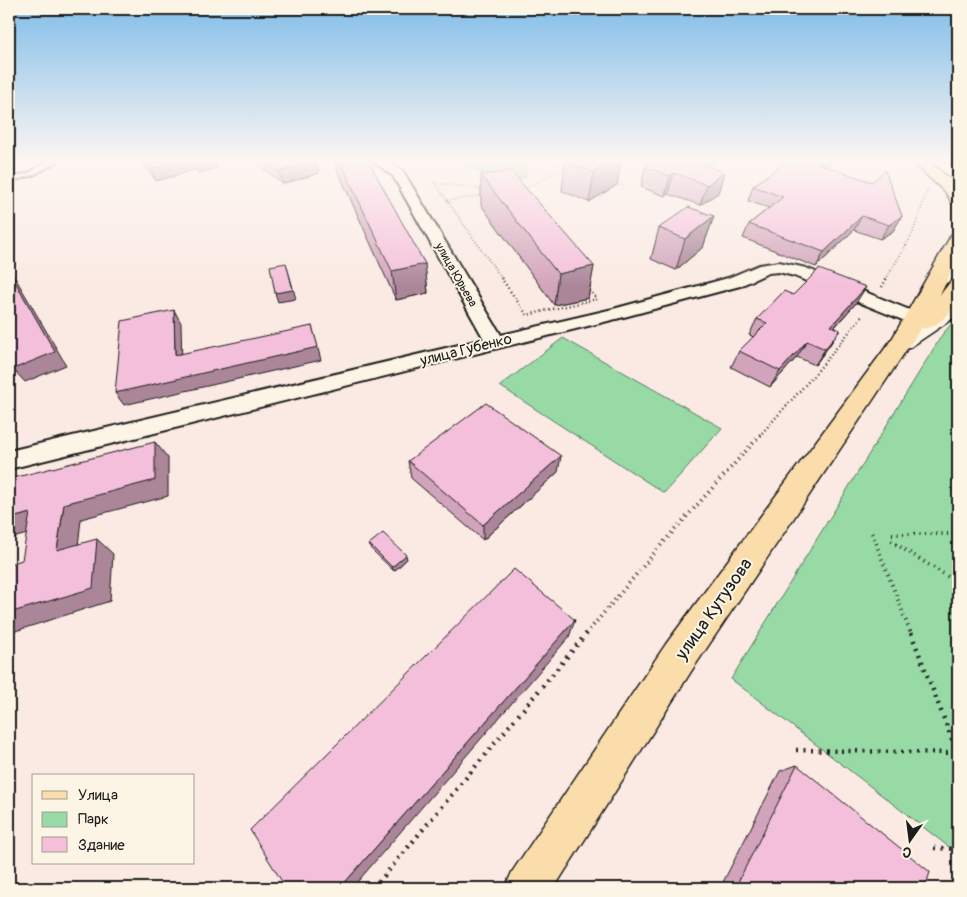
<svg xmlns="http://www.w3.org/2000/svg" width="967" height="897" viewBox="0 0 967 897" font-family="Pangolin,sans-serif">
<rect width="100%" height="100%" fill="#faeae3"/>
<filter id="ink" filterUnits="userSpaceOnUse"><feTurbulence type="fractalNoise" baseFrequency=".02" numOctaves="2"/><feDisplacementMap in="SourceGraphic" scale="10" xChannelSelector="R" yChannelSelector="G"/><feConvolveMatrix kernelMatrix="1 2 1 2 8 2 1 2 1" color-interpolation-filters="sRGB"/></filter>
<g filter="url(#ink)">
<path fill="#97daa6" stroke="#5a7b61" d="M 459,161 L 525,161 L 526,177 L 499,182 Z
M 958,316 L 958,854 L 731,679 L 942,335 Z
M 563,338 L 722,428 L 664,493 L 500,386 Z"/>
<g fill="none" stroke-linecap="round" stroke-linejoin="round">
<path fill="#5d8598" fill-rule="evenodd" d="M 487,161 L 492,161 L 494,164 L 491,165 Z"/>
<defs>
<path id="service" d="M 48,161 L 59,161 L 33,175 L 9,182 L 9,178 L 29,173 Z"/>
<path id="minor" d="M 373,161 L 388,161 L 403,171 L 501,335 L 613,309 L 728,278 L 759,265 L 779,262 L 806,268 L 922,315 L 925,319 L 922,323 L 910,323 L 794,276 L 779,272 L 768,273 L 740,286 L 620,318 L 9,469 L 9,451 L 484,339 L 393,176 Z"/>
<path id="secondary" d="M 958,257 L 958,273 C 949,281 943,289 930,285 L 927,281 C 933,271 947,260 958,257 Z
M 958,298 L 958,315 L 909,348 L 901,351 L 893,348 L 889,343 L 893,338 L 950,300 Z"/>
<path id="primary" d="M 911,161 L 929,161 L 958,186 L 958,204 L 952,203 L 946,193 Z
M 958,233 L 958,258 L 940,295 L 951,281 L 958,279 C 958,284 960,294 958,299 C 953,312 935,330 921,328 L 692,670 L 554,888 L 505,888 L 512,872 L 666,644 L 892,339 L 949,239 L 951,235 Z"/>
</defs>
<use href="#service" stroke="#1c1c1c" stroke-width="4"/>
<use href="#minor" stroke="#1c1c1c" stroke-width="4"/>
<use href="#secondary" stroke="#1c1c1c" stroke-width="3"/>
<use href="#primary" stroke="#1c1c1c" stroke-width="3"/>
<path stroke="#1c1c1c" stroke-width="2" stroke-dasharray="0.5 2.5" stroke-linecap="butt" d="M 540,161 L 568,166
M 614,183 L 623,186
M 523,190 L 567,166
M 447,201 L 485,195
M 502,279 L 435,183 L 505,192 L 580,279
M 886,279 L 912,235 L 928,189"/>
<path stroke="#1c1c1c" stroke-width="2.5" stroke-dasharray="1 3" stroke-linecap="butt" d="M 501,278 L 527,315 L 597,299 L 579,278
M 882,287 L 887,278
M 762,433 L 815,374 L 863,315"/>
<path stroke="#1c1c1c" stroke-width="4" stroke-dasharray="1 4.5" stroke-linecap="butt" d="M 872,533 L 911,634
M 892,534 L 958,534
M 891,541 L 958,583
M 586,634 L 662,544 L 763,432"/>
<path stroke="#1c1c1c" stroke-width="4.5" stroke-dasharray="2 5.5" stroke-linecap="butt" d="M 911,633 L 958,755
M 796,750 L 958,753
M 934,848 L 958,849
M 374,888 L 587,633"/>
<use href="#service" fill="#fcf5e5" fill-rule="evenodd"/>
<use href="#minor" fill="#fcf5e5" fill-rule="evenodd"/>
<use href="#secondary" fill="#fcf5e5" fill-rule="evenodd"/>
<use href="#primary" fill="#fbddab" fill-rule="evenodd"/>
<path stroke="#1c1c1c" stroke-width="1" d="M 930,161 L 958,186"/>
</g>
<path fill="#d2a4bb" stroke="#1c1c1c" d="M 140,161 L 215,161 L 217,168 L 199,173 L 194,169 L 195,170 L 156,181 Z
M 256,161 L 316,161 L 319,173 L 283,184 L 256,163 Z
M 335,161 L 360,161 L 425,264 L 428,293 L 396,300 L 336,167 Z
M 566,161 L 621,161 L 617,185 L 589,202 L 562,191 L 565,162 Z
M 787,161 L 833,161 L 826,167 L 902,216 L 893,231 L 880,239 L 854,230 L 816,267 L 743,238 L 749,224 L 769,208 L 748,201 L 753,186 Z
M 645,167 L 708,167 L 724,172 L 718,193 L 700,205 L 668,194 L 665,196 L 641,187 Z
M 481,175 L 594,266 L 588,298 L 554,305 L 481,205 Z
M 714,216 L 703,247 L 676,270 L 651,259 L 659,228 Z
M 793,295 L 856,303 L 834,328 L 840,330 L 829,346 L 815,365 L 797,357 L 770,387 L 731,367 L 739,351 L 754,337 L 749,335 L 757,319 Z
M 408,461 L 558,472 L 483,540 L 411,478 Z
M 369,544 L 407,559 L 394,571 L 370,548 Z
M 797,765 L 925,888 L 720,888 L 780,771 Z"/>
<path fill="#ab8699" stroke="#1c1c1c" d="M 180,161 L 191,161 L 195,170 L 156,181 L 151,169 Z
M 196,161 L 215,161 L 217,168 L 199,173 L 194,162 Z
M 314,161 L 316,161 L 319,173 L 283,184 L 279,172 Z
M 613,161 L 621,161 L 617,185 L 589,202 L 594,172 Z
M 692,161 L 716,161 L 690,179 Z
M 822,161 L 833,161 L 812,178 L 819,164 Z
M 724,172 L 718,193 L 700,205 L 707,185 Z
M 674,173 L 668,194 L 665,196 L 670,176 Z
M 714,216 L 703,247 L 676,270 L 685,239 Z
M 862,216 L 854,230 L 816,267 L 824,252 Z
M 902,216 L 893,231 L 880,239 L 889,225 Z
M 286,263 L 296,299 L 278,302 L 275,293 Z
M 425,264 L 428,293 L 396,300 L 392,271 Z
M 594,266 L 588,298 L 554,305 L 558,274 Z
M 9,269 L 13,274 L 66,365 L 25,382 L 13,369 Z
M 866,287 L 856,303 L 821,342 L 831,326 Z
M 174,310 L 181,323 L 182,367 L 175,355 Z
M 312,326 L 321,360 L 124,405 L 115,393 Z
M 840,330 L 829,346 L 815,365 L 825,349 Z
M 807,341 L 797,357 L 770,387 L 780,371 Z
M 155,442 L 168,458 L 168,496 L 81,519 L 76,565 L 57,550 L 64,504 Z
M 561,456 L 558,472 L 483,540 L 483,525 Z
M 30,513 L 49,528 L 9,539 L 9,519 Z
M 97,539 L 113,554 L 110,601 L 9,633 L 9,613 Z
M 406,555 L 407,559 L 394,571 L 392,567 Z
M 575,620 L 569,637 L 352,888 L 340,888 Z"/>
<path fill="#f4bfda" stroke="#1c1c1c" d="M 144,161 L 180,161 L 151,169 Z
M 266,161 L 314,161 L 279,172 Z
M 340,161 L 360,161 L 362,163 L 369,162 L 425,264 L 392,271 Z
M 566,161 L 613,161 L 594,172 L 565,162 Z
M 654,161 L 692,161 L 724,172 L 707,185 L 674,173 L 670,176 L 645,167 Z
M 787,161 L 822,161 L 819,164 L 872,182 L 885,170 L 902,216 L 889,225 L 862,216 L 824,252 L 749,224 L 783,197 L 753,186 Z
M 511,171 L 594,266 L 558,274 L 481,175 Z
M 688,207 L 714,216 L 685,239 L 659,228 Z
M 286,263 L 293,290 L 275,293 L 270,266 Z
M 819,269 L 866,287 L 831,326 L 840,330 L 825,349 L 807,341 L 780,371 L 739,351 L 767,323 L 757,319 L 784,291 L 793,295 Z
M 9,271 L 55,352 L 13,369 L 9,360 Z
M 174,310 L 175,355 L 312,326 L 318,347 L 115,393 L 122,321 Z
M 486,403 L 561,456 L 483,525 L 408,461 Z
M 155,442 L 155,480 L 64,504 L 57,550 L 97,539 L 93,588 L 9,613 L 9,564 L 22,560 L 30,513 L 9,519 L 9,479 Z
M 383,533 L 406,555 L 392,567 L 369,544 Z
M 514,569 L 575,620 L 340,888 L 286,888 L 250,830 Z
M 797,765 L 930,872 L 925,888 L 735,888 Z"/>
</g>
<linearGradient id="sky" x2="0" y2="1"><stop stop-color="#81bde9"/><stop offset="0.56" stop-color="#fdf6f2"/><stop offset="1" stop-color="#fdf6f2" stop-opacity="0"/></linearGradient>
<rect width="967" height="287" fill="url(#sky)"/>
<g text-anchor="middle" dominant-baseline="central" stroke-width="4" stroke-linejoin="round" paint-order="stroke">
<g font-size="12" fill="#1c1c1c" stroke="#fcf5e5">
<text transform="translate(456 275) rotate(60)">улица Юрьева</text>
</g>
<g font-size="15" fill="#1c1c1c" stroke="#fcf5e5">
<text transform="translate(466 350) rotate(-14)">улица Губенко</text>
</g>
<g font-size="18" fill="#1c1c1c" stroke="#fcf5e5">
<text transform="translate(714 609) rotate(-55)">улица Кутузова</text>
</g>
</g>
<rect width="967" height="897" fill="none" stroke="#fcf5e5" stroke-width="30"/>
<rect x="15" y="15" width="937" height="867" fill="none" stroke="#1c1c1c" stroke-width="2" filter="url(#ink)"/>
<rect x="32" y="774" width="162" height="90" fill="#fcf5e5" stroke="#a29e95"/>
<rect x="42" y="791" width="25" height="8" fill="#fbddab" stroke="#a29e95"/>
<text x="78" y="800" font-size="15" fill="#1c1c1c">Улица</text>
<rect x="42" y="812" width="25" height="15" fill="#97daa6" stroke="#a29e95"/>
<text x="78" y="824" font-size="15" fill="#1c1c1c">Парк</text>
<rect x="42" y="837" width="25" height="15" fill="#f4bfda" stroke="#a29e95"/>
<text x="78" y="850" font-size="15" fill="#1c1c1c">Здание</text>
<g transform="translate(910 840) rotate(194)" stroke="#fcf5e5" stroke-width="4" paint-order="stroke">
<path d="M0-4L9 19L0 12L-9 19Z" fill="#1c1c1c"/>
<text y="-8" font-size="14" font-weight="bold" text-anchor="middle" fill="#1c1c1c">С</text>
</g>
</svg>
